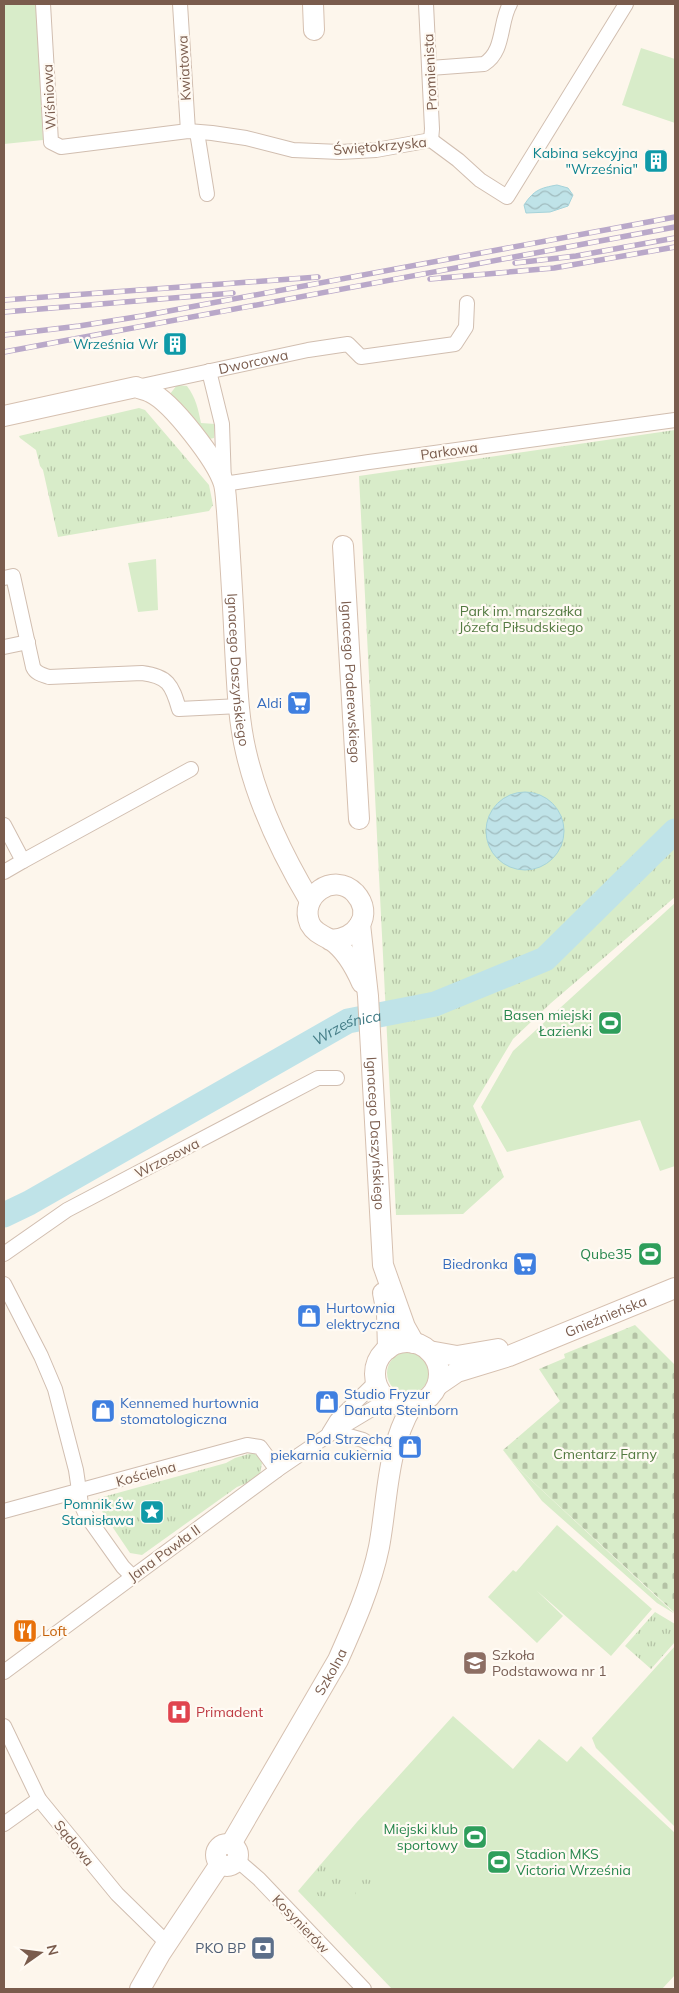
<svg xmlns="http://www.w3.org/2000/svg" width="679" height="1993" viewBox="0 0 679 1993" font-family="Mulish,sans-serif">
<defs>
<pattern id="cemetery-stones" width="16" height="16" patternUnits="userSpaceOnUse" patternTransform="scale(1.25)"><rect width="16" height="16" fill="#d8ecc9"/><path d="M2 7V4a2 2 0 0 1 4 0v3zM10 15v-3a2 2 0 0 1 4 0v3z" fill="#b4c2a5"/></pattern>
<pattern id="park-tufts" width="24" height="20" patternUnits="userSpaceOnUse" patternTransform="scale(1.25)"><rect width="24" height="20" fill="#d8ecc9"/><path d="M3 7l-1-3M5 7V3M7 7l1-3M15 17l-1-3M17 17v-4M19 17l1-3" fill="none" stroke="#b4c2a5"/></pattern>
<pattern id="water-waves" width="16" height="10" patternUnits="userSpaceOnUse" patternTransform="scale(1.25)"><rect width="16" height="10" fill="#bfe3e8"/><path d="M0 5q4-4 8 0t8 0" fill="none" stroke="#a0bbbe"/></pattern>
</defs>
<rect width="100%" height="100%" fill="#fdf6ec"/>
<path fill="#d8ecc9" d="M 4,4 L 36,4 L 43,140 L 4,144 Z
M 641,48 L 675,59 L 675,123 L 622,105 Z
M 177,385 L 187,386 C 196,398 198,409 201,423 L 215,424 L 214,438 L 209,439 L 170,394 Z
M 156,559 L 158,610 L 138,612 L 128,563 Z
M 675,903 L 675,1166 L 660,1171 L 640,1120 L 507,1152 L 481,1107 L 513,1051 Z
M387 1373a21 21 0 1 1 42 0a21 21 0 1 1-42 0Z
M 503,1450 L 518,1468 L 675,1614 L 657,1603 L 542,1501 Z
M 557,1525 L 652,1609 L 611,1656 L 536,1590 L 563,1616 L 537,1643 L 488,1597 L 513,1570 L 516,1572 Z
M 675,1646 L 675,1827 L 596,1748 L 592,1738 Z
M 453,1716 L 513,1769 L 539,1739 L 567,1762 L 581,1746 L 675,1833 L 675,1975 L 662,1989 L 392,1989 L 298,1891 L 357,1822 Z"/>
<path fill="url(#cemetery-stones)" d="M 635,1325 L 675,1365 L 675,1613 L 518,1468 L 503,1450 L 560,1401 L 539,1369 L 565,1358 L 564,1354 Z"/>
<path fill="url(#park-tufts)" d="M 139,408 L 145,410 L 209,485 L 213,505 L 209,511 L 58,537 L 43,470 L 40,466 L 36,450 L 20,438 L 19,436 Z
M 675,430 L 675,897 L 551,1003 L 513,1039 L 473,1106 L 504,1177 L 463,1214 L 396,1215 L 359,476 Z
M 252,1453 L 257,1455 L 262,1463 L 260,1474 L 247,1483 L 237,1487 L 142,1555 L 130,1553 L 97,1504 L 98,1499 L 103,1497 L 226,1463 L 235,1458 Z
M 655,1612 L 675,1624 L 675,1642 L 651,1669 L 625,1646 Z
M 336,1859 L 346,1869 L 350,1877 L 344,1892 L 337,1899 L 318,1896 L 311,1880 L 320,1865 Z
M 369,1879 L 375,1885 L 376,1896 L 368,1901 L 359,1903 L 355,1899 L 355,1885 L 359,1881 Z"/>
<path fill="url(#water-waves)" stroke="#a5d3da" d="M 557,185 L 568,188 L 573,195 L 568,206 L 550,212 L 526,213 L 524,205 C 534,190 540,188 557,185 Z
M486 831a39 39 0 1 1 78 0a39 39 0 1 1-78 0Z"/>
<g fill="none" stroke-linecap="round" stroke-linejoin="round">
<path stroke="#bfe3e8" stroke-width="25" id="s1" d="M 4,1215 L 29,1203 L 348,1021 L 435,1004 L 545,959 L 675,831"/>
<defs>
<g id="street">
<path d="M 43,4 L 51,142 L 61,147 L 188,131 L 212,133 L 246,138 L 293,150 L 340,152 L 376,150 L 431,140 L 458,160 L 480,180 L 507,197 L 626,4"/>
<path d="M 180,4 L 188,131"/>
<path d="M 426,4 L 432,129 L 431,140"/>
<path d="M 430,68 L 484,64 C 505,51 499,23 510,4"/>
<path d="M 197,132 L 207,194"/>
<path d="M 209,371 L 222,424 L 224,484 L 369,462 L 675,420"/>
<path id="s2" d="M 137,387 L 308,350 L 348,344 L 361,357 L 455,344 L 466,327 L 467,303"/>
<path d="M 4,578 L 13,576 L 33,667 C 36,674 43,675 49,677 L 142,673 C 168,676 172,685 179,709 L 240,706"/>
<path d="M 4,647 L 28,642"/>
<path d="M 4,825 L 23,861 L 191,769"/>
<path d="M 4,872 L 23,861"/>
<path d="M 4,1254 L 67,1210 L 318,1078 L 337,1078"/>
<path d="M 4,1284 L 41,1356 L 55,1389 L 76,1470 L 81,1504 L 86,1515 L 123,1567 L 132,1576"/>
<path d="M 335,1432 L 363,1440 L 384,1453"/>
<path d="M 329,1433 L 337,1420 L 376,1382"/>
<path d="M 4,1511 L 247,1445 L 260,1447 L 277,1470"/>
<path d="M 4,1672 L 277,1470 L 327,1436 L 387,1400"/>
<path d="M 4,1726 L 39,1799 L 117,1894 L 167,1943"/>
<path d="M 4,1824 L 39,1799"/>
<path d="M 237,1860 L 259,1879 L 364,1989"/>
</g>
<g id="secondary">
<path d="M 313,4 L 314,30"/>
<path id="s3" d="M 4,416 L 136,387 C 140,389 146,390 150,392 C 172,402 217,461 224,484 C 226,492 226,502 227,511 C 230,556 233,601 235,647 C 237,682 238,718 246,752 C 258,804 283,856 310,901"/>
<path id="s4" d="M 343,546 L 359,819"/>
<path id="s5" d="M 360,924 L 368,996 L 383,1265 L 405,1327 L 414,1343"/>
<path d="M 330,940 C 356,940 375,915 355,893 C 334,871 298,896 310,924 C 315,933 322,935 331,940 C 346,950 355,967 362,983"/>
<path d="M 383,1293 L 387,1314 L 388,1349"/>
<circle cx="407" cy="1374" r="32"/>
<path d="M 429,1351 L 457,1356 L 498,1349"/>
<path id="s6" d="M 438,1385 L 457,1372 L 509,1356 L 675,1288"/>
<circle cx="227" cy="1855" r="11"/>
<path id="s7" d="M 231,1844 L 338,1660 C 354,1624 371,1586 379,1547 C 388,1499 386,1450 412,1406"/>
<path d="M 140,1989 L 160,1954 L 220,1864"/>
</g>
</defs>
<use href="#street" stroke="#d1beb0" stroke-width="16"/>
<use href="#secondary" stroke="#d6c0b0" stroke-width="22"/>
<use href="#street" stroke="#fff" stroke-width="14"/>
<use href="#secondary" stroke="#fff" stroke-width="20"/>
<defs>
<path id="rail" d="M 515,263 L 576,256 L 675,238
M 430,279 L 554,268 L 675,247
M 4,300 L 318,277
M 4,312 L 233,293
M 4,335 L 79,326 L 142,316 L 675,217
M 4,352 L 675,227"/>
</defs>
<use href="#rail" stroke="#b9a8c9" stroke-width="5.5"/>
<use href="#rail" stroke="#fffaf3" stroke-width="4" stroke-dasharray="11" stroke-linecap="butt"/>
</g>
<defs>
<symbol id="building-square" viewBox="-11 -11 22 22"><rect x="-9" y="-9" width="18" height="18" rx="4" fill="#0f9aa8" stroke="#fffaf3"/><path d="M-4-6H4V6H1V3H-1V6H-4ZM-2.5-4.3h1.7v1.8h-1.7ZM.8-4.3h1.7v1.8H.8ZM-2.5-1h1.7V.8h-1.7ZM.8-1h1.7V.8H.8Z" fill="#fff"/></symbol>
<symbol id="supermarket-square" viewBox="-11 -11 22 22"><rect x="-9" y="-9" width="18" height="18" rx="4" fill="#3f7fe0" stroke="#fffaf3"/><path d="M-6-5.5h2.5l.6 2H6L4.5 2H-2.5L-4.4-4H-6ZM-1.5 3.2a1.3 1.3 0 1 0 .1 0ZM3 3.2a1.3 1.3 0 1 0 .1 0Z" fill="#fff"/></symbol>
<symbol id="stadium-square" viewBox="-11 -11 22 22"><rect x="-9" y="-9" width="18" height="18" rx="4" fill="#2e9e5b" stroke="#fffaf3"/><path d="M0-5a6.5 5 0 1 0 0 10a6.5 5 0 1 0 0-10ZM-3.5-1.8h7v3.6h-7Z" fill="#fff"/></symbol>
<symbol id="shop-square" viewBox="-11 -11 22 22"><rect x="-9" y="-9" width="18" height="18" rx="4" fill="#3f7fe0" stroke="#fffaf3"/><path d="M-5-2.5h2.3a2.7 3.5 0 0 1 5.4 0H5L5.5 6h-11ZM-1.5-2.5h3a1.5 2.3 0 0 0-3 0Z" fill="#fff"/></symbol>
<symbol id="sight-square" viewBox="-11 -11 22 22"><rect x="-9" y="-9" width="18" height="18" rx="4" fill="#0f9aa8" stroke="#fffaf3"/><path d="M0-6L1.8-2.2L6-1.7L2.9 1.2L3.7 5.4L0 3.3L-3.7 5.4L-2.9 1.2L-6-1.7L-1.8-2.2Z" fill="#fff"/></symbol>
<symbol id="restaurant-square" viewBox="-11 -11 22 22"><rect x="-9" y="-9" width="18" height="18" rx="4" fill="#e8710a" stroke="#fffaf3"/><path d="M-5-6h1v4h1v-4h1v4h1v-4h1v5L-1.5 .5V6h-2V.5L-5-1ZM5-6V6H3V1.5H1.5Q1.5-4 5-6Z" fill="#fff"/></symbol>
<symbol id="school-square" viewBox="-11 -11 22 22"><rect x="-9" y="-9" width="18" height="18" rx="4" fill="#8d6e63" stroke="#fffaf3"/><path d="M0-5L7-2L0 1L-7-2ZM-4 1L0 2.5L4 1V4Q0 6-4 4Z" fill="#fff"/></symbol>
<symbol id="hospital-square" viewBox="-11 -11 22 22"><rect x="-9" y="-9" width="18" height="18" rx="4" fill="#e0444e" stroke="#fffaf3"/><path d="M-5-5h3v3.5h4V-5h3V5h-3V1.5h-4V5h-3Z" fill="#fff"/></symbol>
<symbol id="bank-square" viewBox="-11 -11 22 22"><rect x="-9" y="-9" width="18" height="18" rx="4" fill="#5c6f8a" stroke="#fffaf3"/><path d="M-6-4H6V4H-6ZM0-2.3a2.3 2.3 0 1 0 0 4.6a2.3 2.3 0 1 0 0-4.6Z" fill="#fff"/></symbol>
</defs>
<g fill-rule="evenodd">
<use href="#building-square" x="642" y="147" width="28" height="28"/>
<use href="#building-square" x="161" y="330" width="28" height="28"/>
<use href="#supermarket-square" x="285" y="689" width="28" height="28"/>
<use href="#stadium-square" x="596" y="1009" width="28" height="28"/>
<use href="#stadium-square" x="636" y="1240" width="28" height="28"/>
<use href="#supermarket-square" x="511" y="1250" width="28" height="28"/>
<use href="#shop-square" x="295" y="1302" width="28" height="28"/>
<use href="#shop-square" x="313" y="1388" width="28" height="28"/>
<use href="#shop-square" x="89" y="1397" width="28" height="28"/>
<use href="#shop-square" x="396" y="1433" width="28" height="28"/>
<use href="#sight-square" x="138" y="1498" width="28" height="28"/>
<use href="#restaurant-square" x="11" y="1617" width="28" height="28"/>
<use href="#school-square" x="461" y="1649" width="28" height="28"/>
<use href="#hospital-square" x="165" y="1698" width="28" height="28"/>
<use href="#stadium-square" x="461" y="1823" width="28" height="28"/>
<use href="#stadium-square" x="485" y="1848" width="28" height="28"/>
<use href="#bank-square" x="249" y="1934" width="28" height="28"/>
</g>
<g text-anchor="middle" dominant-baseline="central" stroke-width="4.5" stroke-linejoin="round" paint-order="stroke">
<g font-size="14" fill="#7a5c4d" stroke="#fffaf3">
<text transform="translate(184 68) rotate(-93)">Kwiatowa</text>
<text transform="translate(430 72) rotate(-93)">Promienista</text>
<text transform="translate(49 97) rotate(-93)">Wiśniowa</text>
<text transform="translate(380 146) rotate(-5)">Świętokrzyska</text>
<text stroke="none"><textPath href="#s2" startOffset="119">Dworcowa</textPath></text>
<text transform="translate(449 451) rotate(-8)">Parkowa</text>
<text stroke="none"><textPath href="#s3" startOffset="456">Ignacego Daszyńskiego</textPath></text>
<text stroke="none"><textPath href="#s4" startOffset="136">Ignacego Paderewskiego</textPath></text>
<text stroke="none"><textPath href="#s5" startOffset="210">Ignacego Daszyńskiego</textPath></text>
<text transform="translate(167 1158) rotate(-27)">Wrzosowa</text>
<text stroke="none"><textPath href="#s6" startOffset="182">Gnieźnieńska</textPath></text>
<text transform="translate(146 1474) rotate(-15)">Kościelna</text>
<text transform="translate(164 1553) rotate(-36)">Jana Pawła II</text>
<text stroke="none"><textPath href="#s7" startOffset="199">Szkolna</textPath></text>
<text transform="translate(74 1843) rotate(51)">Sądowa</text>
<text transform="translate(301 1924) rotate(46)">Kosynierów</text>
</g>
<g font-size="14" fill="#0d838f" stroke="#fffaf3" text-anchor="end">
<text x="638" y="153">Kabina sekcyjna<tspan x="638" dy="16">"Września"</tspan></text>
<text x="158" y="344">Września Wr</text>
<text x="134" y="1504">Pomnik św<tspan x="134" dy="16">Stanisława</tspan></text>
</g>
<g font-size="14" fill="#537a41" stroke="#fffaf3">
<text x="521" y="611">Park im. marszałka<tspan x="521" dy="16">Józefa Piłsudskiego</tspan></text>
<text x="605" y="1454">Cmentarz Farny</text>
</g>
<g font-size="14" fill="#366cbe" stroke="#fffaf3" text-anchor="end">
<text x="282" y="703">Aldi</text>
<text x="508" y="1264">Biedronka</text>
<text x="326" y="1308" text-anchor="start">Hurtownia<tspan x="326" dy="16">elektryczna</tspan></text>
<text x="344" y="1394" text-anchor="start">Studio Fryzur<tspan x="344" dy="16">Danuta Steinborn</tspan></text>
<text x="120" y="1403" text-anchor="start">Kennemed hurtownia<tspan x="120" dy="16">stomatologiczna</tspan></text>
<text x="392" y="1439">Pod Strzechą<tspan x="392" dy="16">piekarnia cukiernia</tspan></text>
</g>
<g font-size="14" fill="#27864d" stroke="#fffaf3" text-anchor="end">
<text x="592" y="1015">Basen miejski<tspan x="592" dy="16">Łazienki</tspan></text>
<text x="632" y="1254">Qube35</text>
<text x="458" y="1829">Miejski klub<tspan x="458" dy="16">sportowy</tspan></text>
<text x="516" y="1854" text-anchor="start">Stadion MKS<tspan x="516" dy="16">Victoria Września</tspan></text>
</g>
<g font-size="14" fill="#c56008" stroke="#fffaf3" text-anchor="start">
<text x="42" y="1631">Loft</text>
</g>
<g font-size="14" fill="#785e54" stroke="#fffaf3" text-anchor="start">
<text x="492" y="1655">Szkoła<tspan x="492" dy="16">Podstawowa nr 1</tspan></text>
</g>
<g font-size="14" fill="#be3a42" stroke="#fffaf3" text-anchor="start">
<text x="196" y="1712">Primadent</text>
</g>
<g font-size="14" fill="#4e5e75" stroke="#fffaf3" text-anchor="end">
<text x="246" y="1948">PKO BP</text>
</g>
<g font-size="15" font-style="italic" fill="#437c86" stroke="#fffaf3">
<text stroke="none"><textPath href="#s1" startOffset="392">Wrześnica</textPath></text>
</g>
</g>
<rect width="679" height="1993" fill="none" stroke="#7a5c4d" stroke-width="10"/>
<g transform="translate(40 1953) rotate(76)" stroke="#fffaf3" stroke-width="4" paint-order="stroke">
<path d="M0-4L9 19L0 12L-9 19Z" fill="#7a5c4d"/>
<text y="-8" font-size="14" font-weight="bold" text-anchor="middle" fill="#7a5c4d">N</text>
</g>
</svg>
